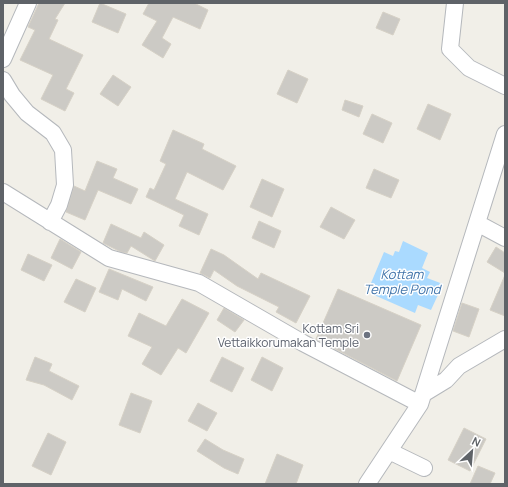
<svg xmlns="http://www.w3.org/2000/svg" width="508" height="487" viewBox="0 0 508 487" font-family="Manrope,sans-serif">
<rect width="100%" height="100%" fill="#f1efe8"/>
<path fill="#aadaff" d="M 403,241 L 428,253 L 422,268 L 430,272 L 427,278 L 443,284 L 431,310 L 418,305 L 415,313 L 374,295 L 378,286 L 371,283 L 384,252 L 393,256 L 395,251 L 399,252 Z"/>
<path fill="#cccac5" stroke="#d6d1c6" d="M 39,3 L 65,3 L 55,19 L 58,20 L 49,39 L 83,55 L 66,89 L 74,93 L 65,111 L 41,99 L 53,75 L 20,60 L 35,30 L 28,27 Z
M 100,3 L 126,14 L 118,33 L 92,22 Z
M 149,3 L 194,3 L 208,10 L 200,29 L 173,17 L 162,38 L 171,44 L 163,58 L 142,45 L 157,21 L 143,14 Z
M 383,12 L 400,19 L 393,35 L 376,28 Z
M 288,70 L 308,79 L 297,103 L 277,94 Z
M 113,75 L 131,87 L 118,106 L 100,94 Z
M 345,100 L 363,106 L 359,117 L 342,110 Z
M 428,104 L 451,114 L 440,140 L 417,129 Z
M 372,114 L 392,123 L 383,143 L 363,134 Z
M 173,130 L 204,144 L 202,149 L 236,166 L 223,190 L 187,172 L 175,199 L 208,214 L 199,235 L 179,226 L 184,215 L 146,197 L 150,188 L 154,190 L 166,164 L 160,161 Z
M 97,161 L 117,169 L 113,178 L 138,189 L 131,204 L 98,190 L 85,220 L 66,212 L 74,186 L 85,191 Z
M 374,169 L 399,180 L 391,198 L 366,188 Z
M 262,179 L 284,189 L 272,217 L 250,207 Z
M 331,207 L 355,220 L 344,239 L 320,227 Z
M 259,221 L 281,231 L 274,248 L 252,238 Z
M 111,224 L 141,238 L 144,232 L 164,245 L 155,261 L 131,246 L 127,253 L 121,252 L 103,243 Z
M 60,239 L 81,252 L 72,269 L 51,258 Z
M 496,247 L 505,253 L 505,273 L 487,262 Z
M 211,249 L 224,255 L 258,279 L 261,273 L 310,296 L 296,323 L 276,312 L 279,307 L 237,286 L 214,270 L 210,278 L 200,273 Z
M 28,254 L 52,265 L 44,281 L 21,270 Z
M 109,269 L 153,287 L 146,301 L 122,289 L 118,300 L 99,292 Z
M 505,275 L 505,316 L 490,310 Z
M 76,279 L 96,288 L 85,312 L 64,302 Z
M 338,289 L 421,325 L 397,381 L 316,339 Z
M 182,299 L 209,313 L 186,353 L 178,348 L 161,375 L 142,364 L 152,347 L 128,336 L 139,313 L 166,326 Z
M 462,303 L 479,309 L 469,337 L 453,331 Z
M 224,308 L 244,320 L 235,332 L 217,320 Z
M 35,357 L 52,364 L 49,371 L 79,386 L 72,400 L 44,385 L 26,380 Z
M 222,357 L 244,368 L 232,392 L 210,381 Z
M 262,357 L 283,368 L 272,391 L 251,380 Z
M 131,393 L 152,401 L 140,433 L 119,425 Z
M 198,403 L 217,413 L 207,431 L 188,421 Z
M 464,428 L 486,439 L 470,471 L 448,460 Z
M 48,433 L 66,442 L 51,475 L 32,466 Z
M 205,439 L 223,450 L 244,459 L 238,474 L 224,468 L 197,451 Z
M 277,454 L 303,465 L 296,484 L 265,484 Z
M 478,466 L 495,473 L 490,484 L 470,484 Z"/>
<g fill="none" stroke-linecap="round" stroke-linejoin="round">
<defs>
<path id="minor" d="M 455,3 L 450,49 L 469,68 L 505,86
M 3,59 L 28,3
M 3,80 L 12,95 L 27,113 L 53,133 L 63,150 L 65,185 L 59,205 L 50,222
M 3,192 L 109,258 L 199,283 L 303,343 L 420,404
M 477,223 L 505,238
M 423,394 L 446,380 L 459,366 L 505,339
M 389,451 L 424,468
M 367,484 L 420,404 L 505,134"/>
</defs>
<use href="#minor" stroke="#b5b8bc" stroke-width="18"/>
<use href="#minor" stroke="#fff" stroke-width="16"/>
</g>
<circle fill="#6b7280" stroke="#fff" stroke-width="1.5" cx="367" cy="335" r="4"/>
<g text-anchor="middle" dominant-baseline="central" stroke-width="3" stroke-linejoin="round" paint-order="stroke">
<g font-size="12" fill="#5b616d" stroke="#fff" text-anchor="end">
<text x="359" y="328">Kottam Sri<tspan x="359" dy="14">Vettaikkorumakan Temple</tspan></text>
</g>
<g font-size="13" font-style="italic" fill="#4174aa" stroke="#fff">
<text x="402" y="274">Kottam<tspan x="402" dy="15">Temple Pond</tspan></text>
</g>
</g>
<rect width="508" height="487" fill="none" stroke="#5f6368" stroke-width="8"/>
<g transform="translate(472 451) rotate(26)" stroke="#ffffff" stroke-width="3" paint-order="stroke">
<path d="M0-3L7 15L0 10L-7 15Z" fill="#5f6368"/>
<text y="-6" font-size="11" font-weight="bold" text-anchor="middle" fill="#5f6368">N</text>
</g>
</svg>
